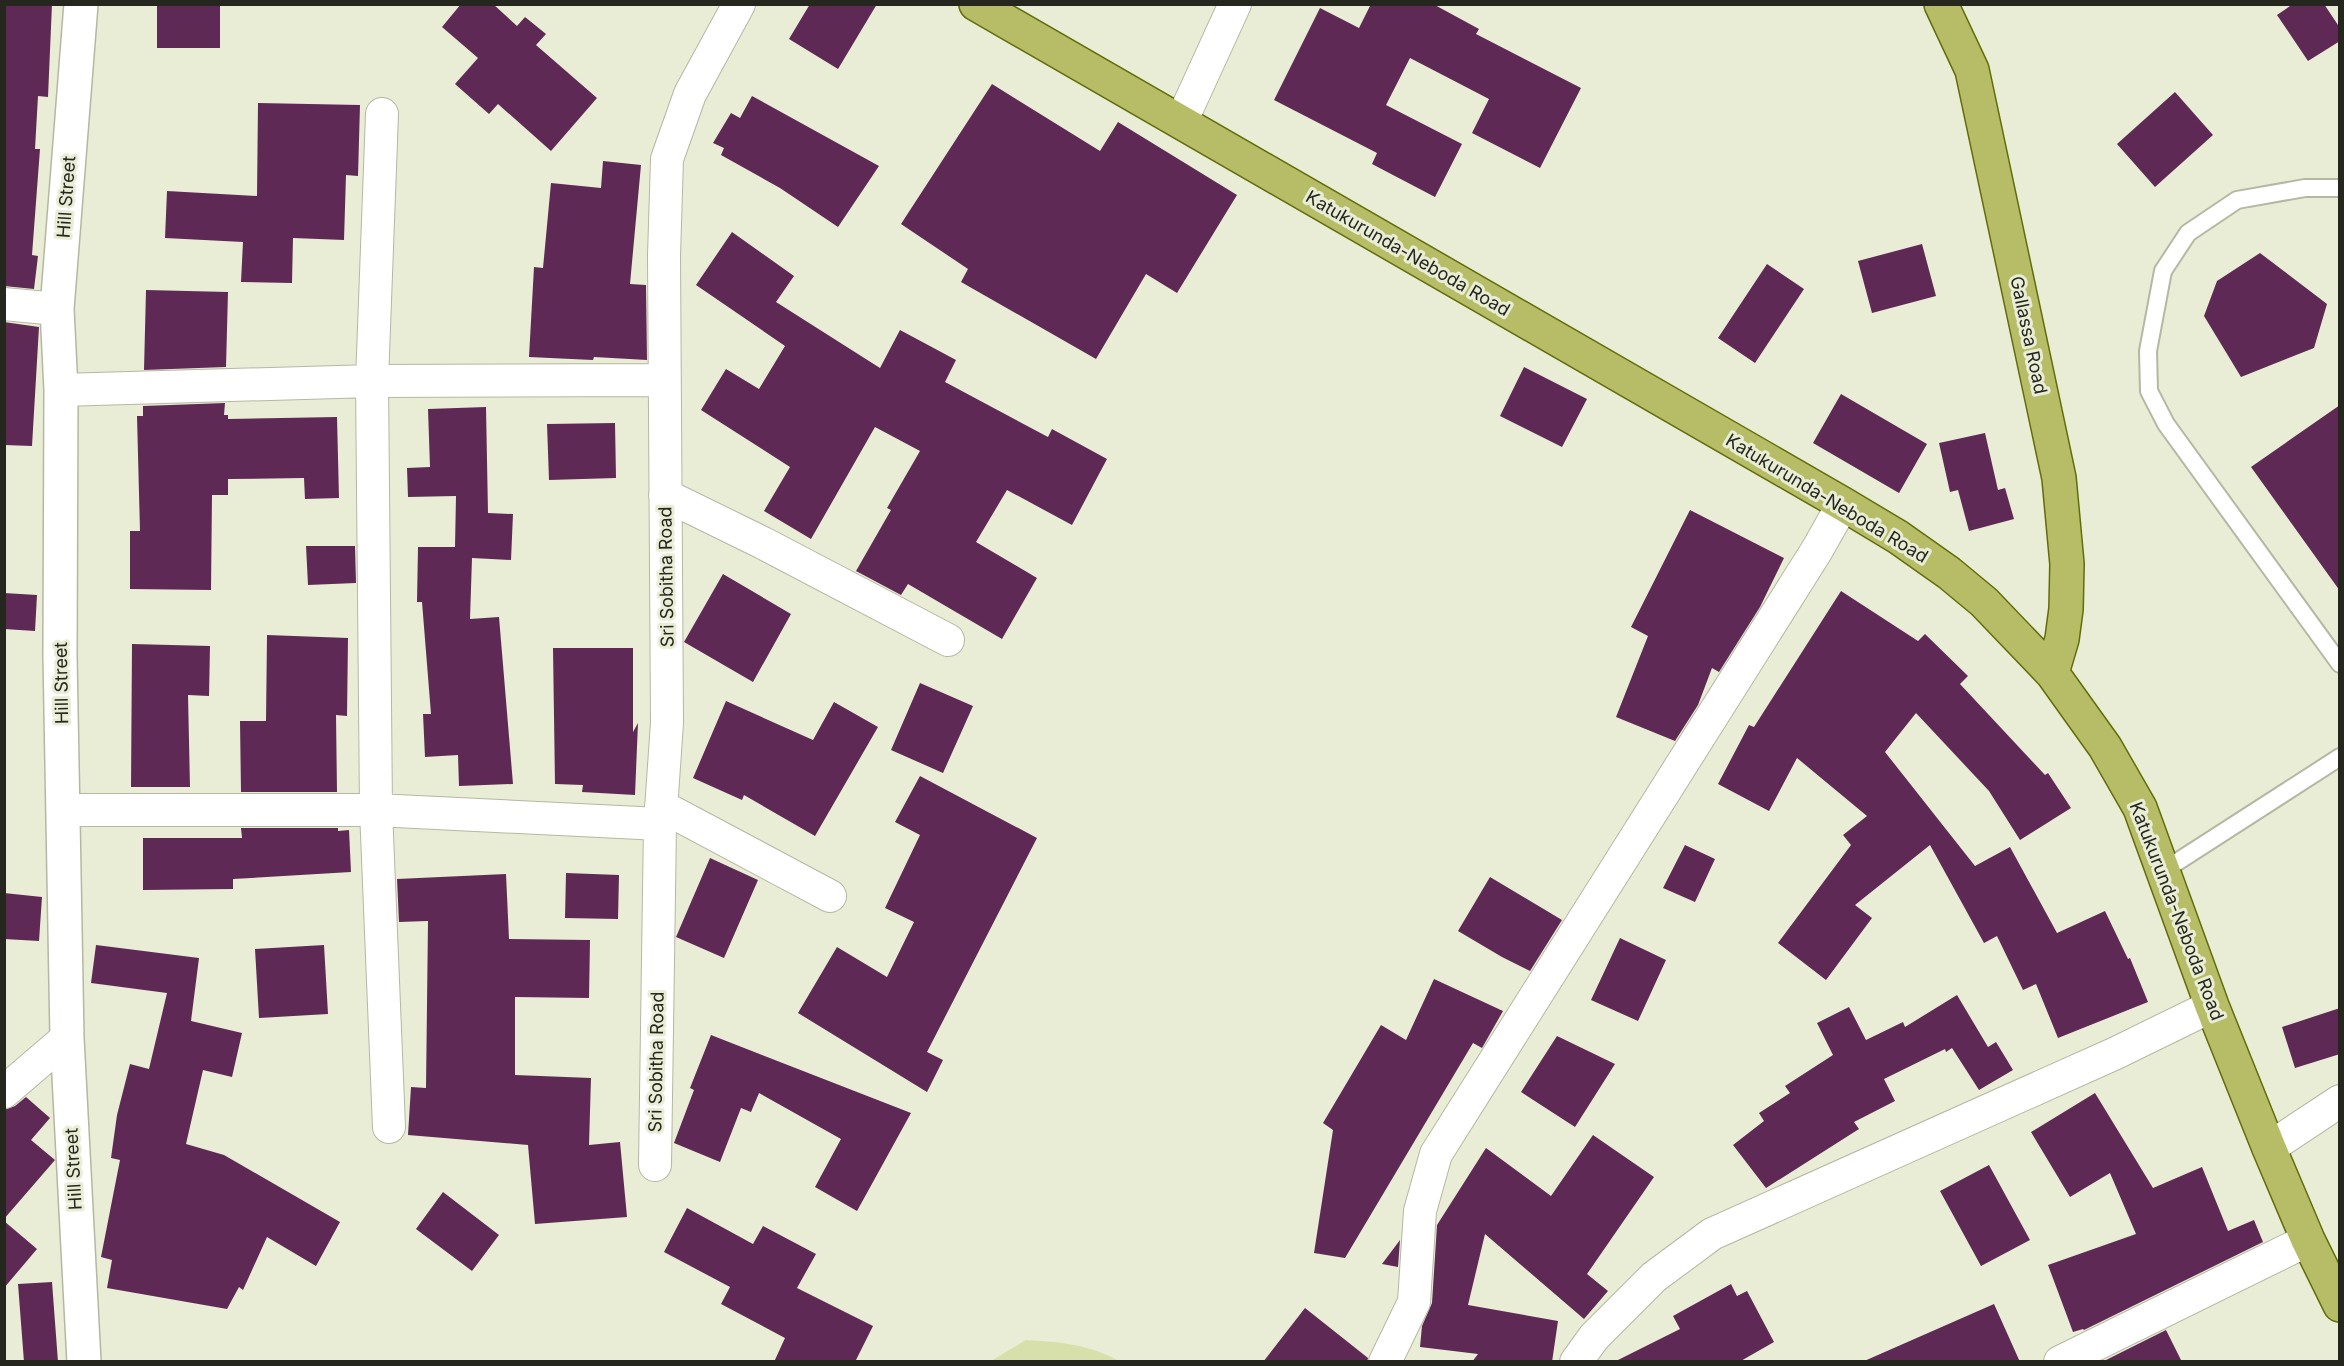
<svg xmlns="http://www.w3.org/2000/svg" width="2344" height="1366" viewBox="0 0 2344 1366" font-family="Inter,sans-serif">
<rect width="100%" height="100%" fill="#e9edd6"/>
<path fill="#d7e0aa" d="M 1026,1340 C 1060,1342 1088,1344 1119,1361 L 991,1361 Z"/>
<path fill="#5f2956" d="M 4,4 L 52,4 L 48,97 L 38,96 L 35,149 L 40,149 L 32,255 L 38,256 L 34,289 L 4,286 Z
M 157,4 L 220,4 L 220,48 L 157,48 Z
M 461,4 L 493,4 L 517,26 L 525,17 L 546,34 L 536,45 L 597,98 L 551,151 L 498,104 L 489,114 L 455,84 L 478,58 L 442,27 Z
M 810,4 L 877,4 L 838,69 L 789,39 Z
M 1371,4 L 1433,4 L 1479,29 L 1476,34 L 1581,88 L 1540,168 L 1472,133 L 1489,99 L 1410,58 L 1386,105 L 1462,144 L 1435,197 L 1372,164 L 1377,153 L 1274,100 L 1320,8 L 1359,28 Z
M 2293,4 L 2324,4 L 2340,28 L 2340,41 L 2308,61 L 2277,15 Z
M 992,84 L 1100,151 L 1118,122 L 1237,195 L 1177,293 L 1146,274 L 1096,359 L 961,282 L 968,269 L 901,224 Z
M 2175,92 L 2213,135 L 2155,187 L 2117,144 Z
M 752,96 L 879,166 L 838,227 L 780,188 L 721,155 L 724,148 L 713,143 L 731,113 L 740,118 Z
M 258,103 L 360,105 L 358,176 L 346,175 L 344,240 L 293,238 L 292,283 L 241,282 L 243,242 L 165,238 L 167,191 L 257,196 Z
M 603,161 L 641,165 L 630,284 L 646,285 L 647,360 L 594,357 L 593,360 L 529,357 L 534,267 L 543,268 L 551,183 L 601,188 Z
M 732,232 L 794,276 L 776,302 L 880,368 L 900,330 L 956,360 L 945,382 L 1048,437 L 1052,429 L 1107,459 L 1072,525 L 1007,490 L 976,542 L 1037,578 L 1002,639 L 908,584 L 901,595 L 856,571 L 891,510 L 887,508 L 920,451 L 875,427 L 811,539 L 764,511 L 790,467 L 701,410 L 726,369 L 759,389 L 785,346 L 696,285 Z
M 1922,244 L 1936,296 L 1872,313 L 1858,261 Z
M 2260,253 L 2327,304 L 2314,348 L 2241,377 L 2204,316 L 2217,281 Z
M 1767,264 L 1804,289 L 1755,363 L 1718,338 Z
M 146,290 L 228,292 L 226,367 L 144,370 Z
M 4,322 L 39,327 L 32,446 L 4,445 Z
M 1524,367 L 1587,399 L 1562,447 L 1500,416 Z
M 1841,394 L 1927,444 L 1899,493 L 1813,443 Z
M 225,403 L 224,415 L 228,415 L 228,419 L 337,417 L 339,498 L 305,499 L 304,478 L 228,479 L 228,495 L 212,495 L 211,590 L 130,589 L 130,531 L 140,531 L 137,416 L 143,416 L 143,406 Z
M 2340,405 L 2340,591 L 2251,467 Z
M 486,407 L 488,513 L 513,514 L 511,560 L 472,558 L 470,619 L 499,617 L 513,784 L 459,786 L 458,755 L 425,757 L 423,714 L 431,714 L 422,602 L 417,602 L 418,547 L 455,547 L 456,496 L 408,497 L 407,468 L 430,467 L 428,409 Z
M 615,423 L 616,478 L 549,480 L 547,424 Z
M 1985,433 L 1998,490 L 2005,488 L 2014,519 L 1969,531 L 1958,490 L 1950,492 L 1939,443 Z
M 1690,510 L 1784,558 L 1760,607 L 1719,672 L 1712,668 L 1698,705 L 1675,741 L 1616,717 L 1648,636 L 1631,627 Z
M 306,546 L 355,546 L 356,583 L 308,585 Z
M 723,574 L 791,614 L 753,682 L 684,642 Z
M 1841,591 L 1918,641 L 1925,634 L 1968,676 L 1960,684 L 2045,775 L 2048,773 L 2071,808 L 2020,840 L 1989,791 L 1916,713 L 1885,752 L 1975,866 L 2010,847 L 2057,933 L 2105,911 L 2128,959 L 2130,958 L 2148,1002 L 2058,1038 L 2036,984 L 2023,990 L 1997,936 L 1984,943 L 1930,845 L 1855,905 L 1872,918 L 1826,980 L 1778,943 L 1851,845 L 1843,835 L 1867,816 L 1797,758 L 1769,811 L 1718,784 L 1749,725 L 1754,727 Z
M 4,593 L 37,595 L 35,631 L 4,629 Z
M 267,635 L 348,638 L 347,716 L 336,715 L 337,792 L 241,792 L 240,721 L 266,721 Z
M 132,644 L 210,646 L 209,696 L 188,695 L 190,787 L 131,787 Z
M 553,648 L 633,648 L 633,732 L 638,723 L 635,795 L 582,792 L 583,785 L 555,784 Z
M 920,683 L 973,706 L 943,773 L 891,750 Z
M 726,701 L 813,740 L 834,702 L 878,727 L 815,836 L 744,795 L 742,800 L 693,778 Z
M 920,776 L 1037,838 L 927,1052 L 943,1060 L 927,1092 L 798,1013 L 837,947 L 887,977 L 914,922 L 885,908 L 920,835 L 895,822 Z
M 241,828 L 338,828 L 338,831 L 349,830 L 351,872 L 233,879 L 233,889 L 143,890 L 143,838 L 242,838 Z
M 1685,845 L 1715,859 L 1695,902 L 1663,888 Z
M 710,858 L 758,880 L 724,958 L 676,937 Z
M 566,873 L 619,875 L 618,919 L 565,918 Z
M 506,874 L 509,939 L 590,940 L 589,998 L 515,997 L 515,1075 L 591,1078 L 589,1145 L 620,1142 L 627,1217 L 535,1224 L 528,1145 L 408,1135 L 411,1087 L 426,1088 L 428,921 L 399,922 L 397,879 Z
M 1490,877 L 1562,920 L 1530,971 L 1502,957 L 1458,931 Z
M 4,893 L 42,897 L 39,941 L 4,939 Z
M 1620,938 L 1666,960 L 1638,1021 L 1591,1000 Z
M 96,945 L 199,958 L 191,1021 L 242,1033 L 232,1077 L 203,1070 L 186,1144 L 224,1155 L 340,1222 L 316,1266 L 267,1237 L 243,1290 L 239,1287 L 227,1309 L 107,1288 L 112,1260 L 101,1257 L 120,1160 L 111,1158 L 117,1115 L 130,1064 L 149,1069 L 167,993 L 91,983 Z
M 324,945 L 328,1014 L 259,1018 L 255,949 Z
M 1434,979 L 1503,1011 L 1482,1048 L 1473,1043 L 1345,1258 L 1314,1253 L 1333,1130 L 1323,1123 L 1381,1025 L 1406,1040 Z
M 1957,995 L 1988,1047 L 1996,1042 L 2013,1070 L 1979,1090 L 1952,1048 L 1946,1052 L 1945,1049 L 1884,1079 L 1895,1101 L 1854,1122 L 1859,1129 L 1766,1188 L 1733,1145 L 1764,1121 L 1759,1113 L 1790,1093 L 1785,1086 L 1833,1055 L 1817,1023 L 1849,1007 L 1866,1040 L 1903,1022 L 1905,1027 Z
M 2340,1008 L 2340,1054 L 2295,1068 L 2282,1027 Z
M 711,1035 L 911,1113 L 857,1211 L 815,1187 L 841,1139 L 759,1093 L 751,1112 L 741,1108 L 720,1162 L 674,1143 L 694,1090 L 690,1088 Z
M 1557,1036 L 1615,1064 L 1575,1127 L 1521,1092 Z
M 2095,1093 L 2153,1188 L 2202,1167 L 2228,1231 L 2254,1220 L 2263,1242 L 2084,1330 L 2083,1329 L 2073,1332 L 2048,1265 L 2136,1234 L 2110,1173 L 2070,1197 L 2031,1132 Z
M 26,1097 L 50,1118 L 31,1140 L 55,1160 L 4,1219 L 4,1110 L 15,1106 Z
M 1593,1135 L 1654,1177 L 1587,1274 L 1608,1291 L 1584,1319 L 1485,1234 L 1468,1305 L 1558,1321 L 1552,1362 L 1472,1362 L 1478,1354 L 1420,1347 L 1422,1326 L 1432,1303 L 1437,1225 L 1486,1148 L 1551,1196 Z
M 1989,1165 L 2030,1240 L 1981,1266 L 1940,1191 Z
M 443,1192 L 499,1235 L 472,1271 L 416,1229 Z
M 687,1208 L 753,1244 L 763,1226 L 816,1254 L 797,1288 L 873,1326 L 855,1362 L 774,1362 L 785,1338 L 721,1304 L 730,1287 L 664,1252 Z
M 4,1221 L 37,1249 L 4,1288 Z
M 1400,1240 L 1398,1267 L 1382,1264 Z
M 52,1282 L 58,1362 L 24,1362 L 18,1284 Z
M 1731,1284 L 1737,1296 L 1747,1291 L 1774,1342 L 1739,1362 L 1614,1362 L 1680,1329 L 1673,1316 Z
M 1994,1304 L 2020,1362 L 1862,1362 Z
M 1305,1308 L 1368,1358 L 1367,1362 L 1263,1362 Z
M 2166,1330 L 2182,1362 L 2102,1362 Z"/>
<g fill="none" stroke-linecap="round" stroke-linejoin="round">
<defs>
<path id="lane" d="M 2340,188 L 2305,188 L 2237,200 L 2188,233 L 2163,271 L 2148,351 L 2149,391 L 2166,424 L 2340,664
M 2163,871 L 2340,757"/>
<path id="street" d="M 382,114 L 372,381 L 664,380
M 1181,122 L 1235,4
M 4,304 L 57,309
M 61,390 L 372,381 L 376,810 L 389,1127
M 665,495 L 763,543 L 948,640
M 661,806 L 830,896
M 63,810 L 376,810 L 660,824
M 4,1092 L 67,1038
M 2269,1148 L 2340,1101
M 655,1165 L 660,824 L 667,723 L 664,256 L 667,159 L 690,94 L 739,4
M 1385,1362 L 1414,1302 L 1420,1211 L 1436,1154 L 1817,550 L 1843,504
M 1576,1362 L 1594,1337 L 1654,1277 L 1712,1234 L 2116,1053 L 2212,1006
M 2060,1362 L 2308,1240"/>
<path id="secondary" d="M 81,4 L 57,309 L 61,390 L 60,655 L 67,1038 L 84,1362"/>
<path id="primary" d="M 976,4 L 1843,504 L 1898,537 L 1949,573 L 1984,602 L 2052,673 L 2105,747 L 2140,808 L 2212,1006 L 2269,1148 L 2308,1240 L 2340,1305
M 1941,4 L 1972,70 L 2059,478 L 2067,564 L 2066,609 L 2062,639 L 2052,673"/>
</defs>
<use href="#lane" stroke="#b4b8a2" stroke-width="20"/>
<use href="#street" stroke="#b4b8a2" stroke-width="34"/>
<use href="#secondary" stroke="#b4b8a2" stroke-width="36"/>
<use href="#primary" stroke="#636c0a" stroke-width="36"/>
<use href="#lane" stroke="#fff" stroke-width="16"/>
<use href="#street" stroke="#fff" stroke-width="32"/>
<use href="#secondary" stroke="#fff" stroke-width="33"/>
<use href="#primary" stroke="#b6bd66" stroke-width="33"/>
</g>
<g text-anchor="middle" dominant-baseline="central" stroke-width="6" stroke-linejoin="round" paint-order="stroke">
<g font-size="18" fill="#25261e" stroke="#e9edd6">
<text transform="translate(66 197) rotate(-86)">Hill Street</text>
<text transform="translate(1408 253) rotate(30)">Katukurunda-Neboda Road</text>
<text transform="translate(2029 335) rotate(78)">Gallassa Road</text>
<text transform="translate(1827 498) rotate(31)">Katukurunda-Neboda Road</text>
<text transform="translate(666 577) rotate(-91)">Sri Sobitha Road</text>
<text transform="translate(61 683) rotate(-91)">Hill Street</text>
<text transform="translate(2177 911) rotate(69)">Katukurunda-Neboda Road</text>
<text transform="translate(656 1062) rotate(-89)">Sri Sobitha Road</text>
<text transform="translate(73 1169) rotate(-93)">Hill Street</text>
</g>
</g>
<rect width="2344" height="1366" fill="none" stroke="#25261e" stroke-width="12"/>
</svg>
